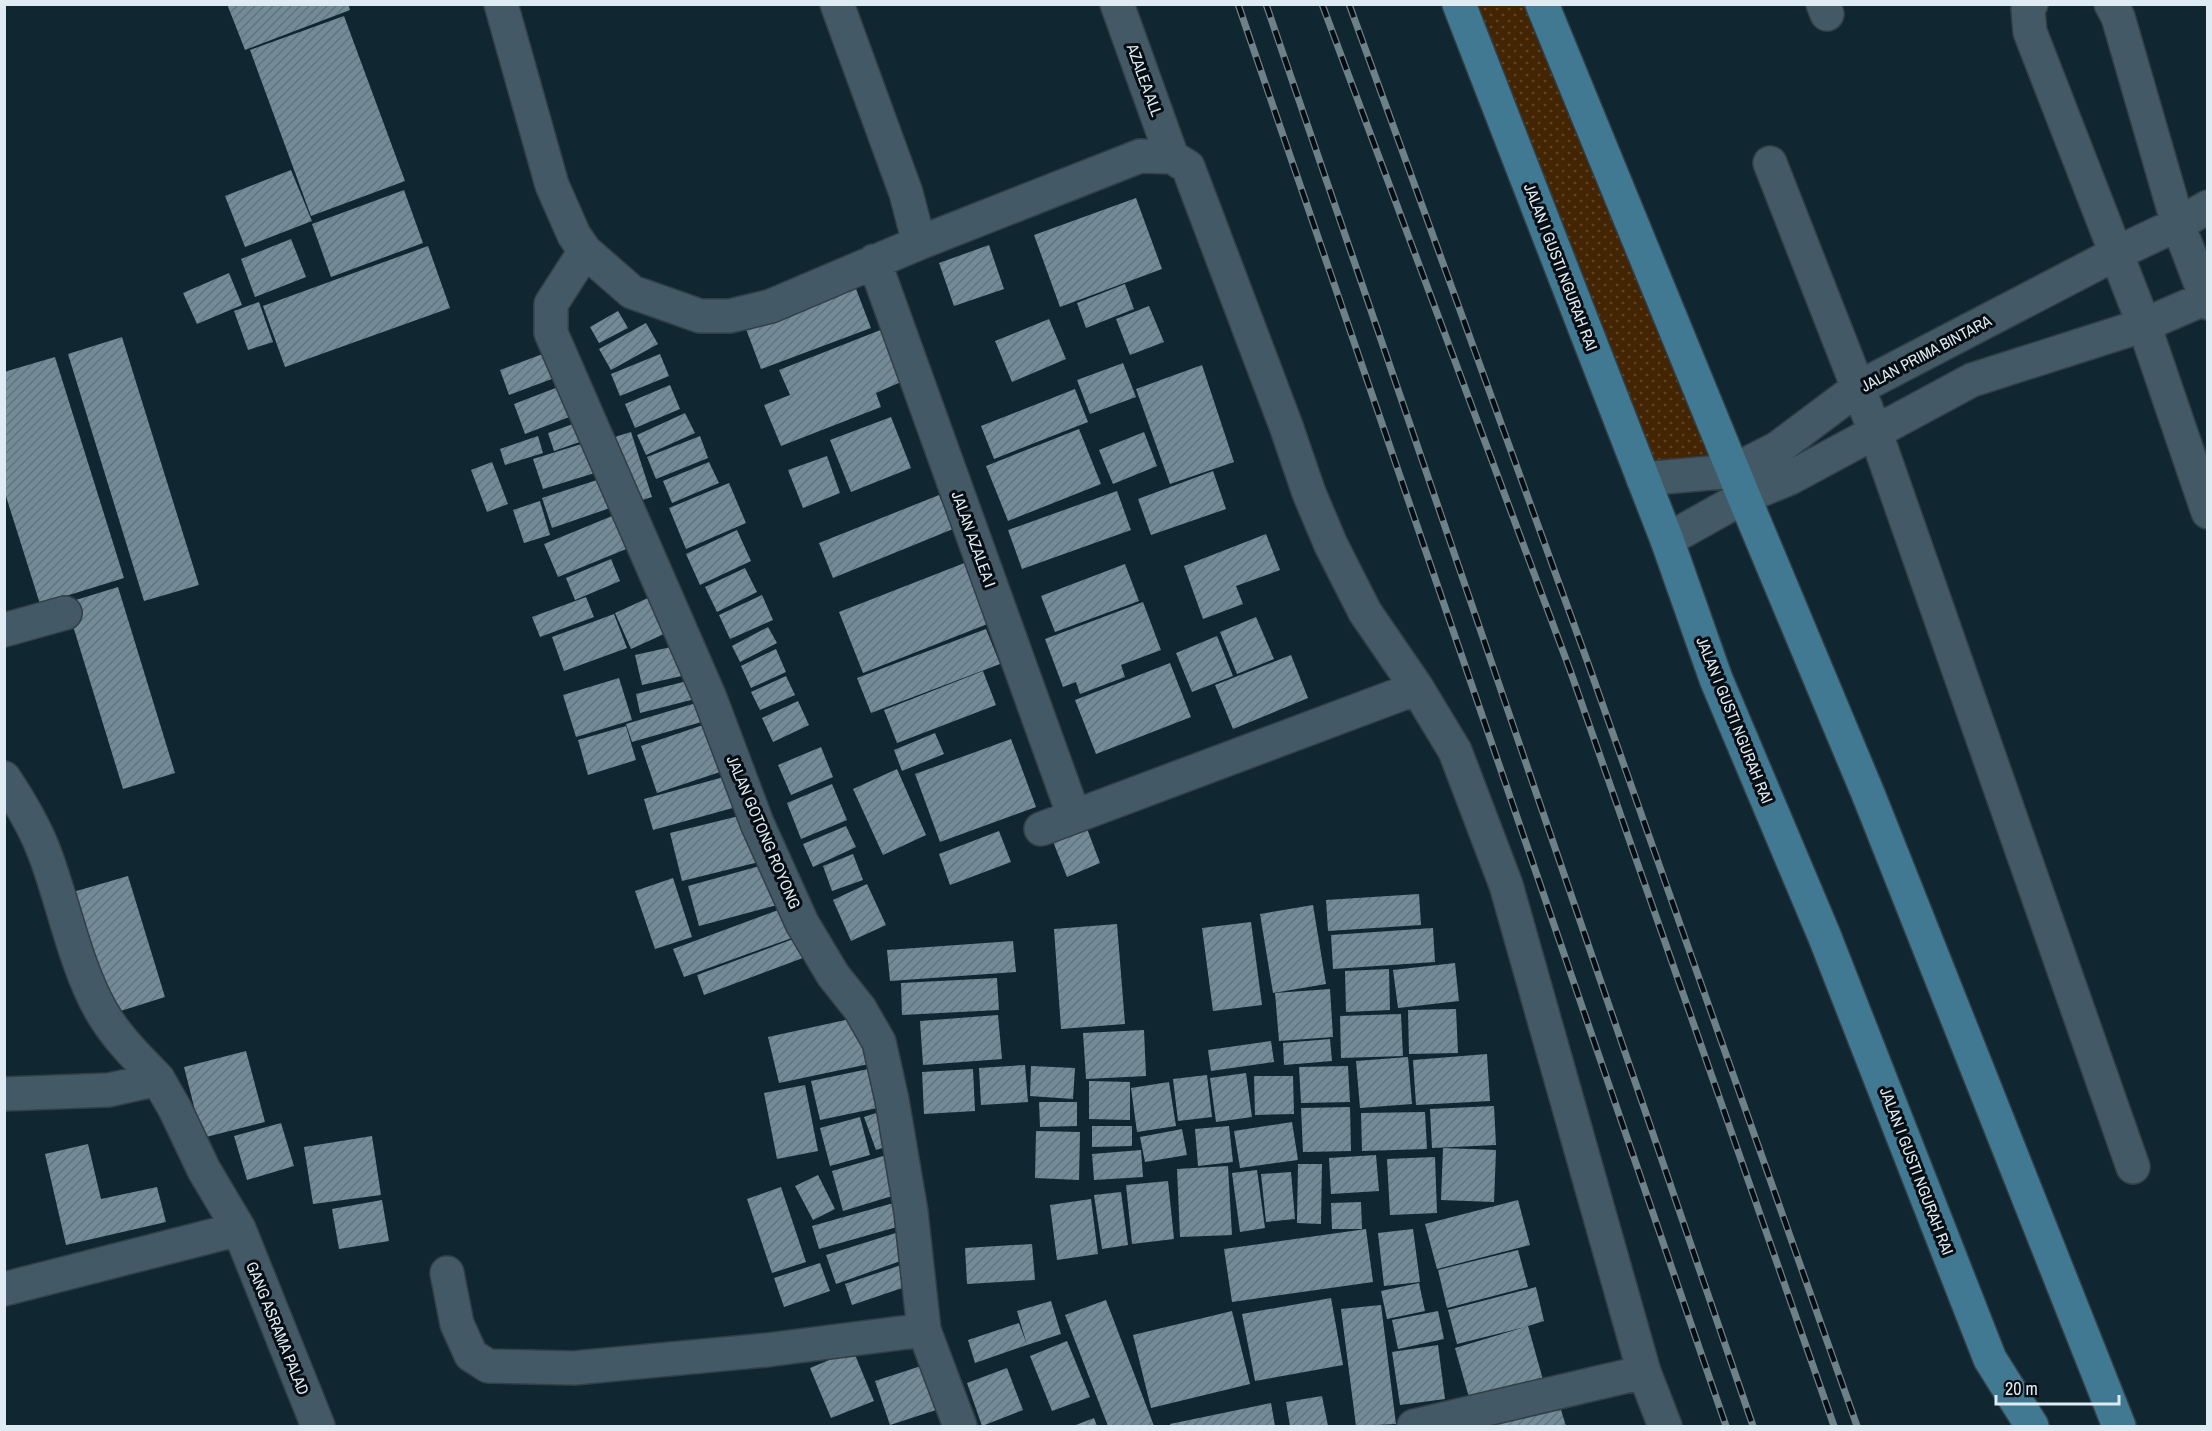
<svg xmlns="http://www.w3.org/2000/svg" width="2212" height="1431" viewBox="0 0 2212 1431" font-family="'Archivo Narrow',sans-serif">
<defs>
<pattern id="green-dots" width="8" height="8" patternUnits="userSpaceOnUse" patternTransform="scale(1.5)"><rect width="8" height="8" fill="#432503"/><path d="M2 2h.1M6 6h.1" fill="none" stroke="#5e4528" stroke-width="1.8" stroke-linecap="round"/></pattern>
<pattern id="building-hatch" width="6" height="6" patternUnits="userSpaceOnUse" patternTransform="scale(1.5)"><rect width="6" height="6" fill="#738b97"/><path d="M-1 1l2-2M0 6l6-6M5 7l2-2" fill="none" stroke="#62737c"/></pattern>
</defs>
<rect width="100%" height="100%" fill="#102630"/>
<path fill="url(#green-dots)" d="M 1459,5 L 1542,5 L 1733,471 L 1643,479 Z"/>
<path fill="url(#building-hatch)" d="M 227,4 L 348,4 L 350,10 L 245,50 Z
M 344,16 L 405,181 L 311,216 L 250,50 Z
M 291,170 L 312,221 L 245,247 L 225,196 Z
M 404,190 L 423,243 L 331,277 L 312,224 Z
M 1136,198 L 1162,269 L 1060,307 L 1034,235 Z
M 291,239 L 306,277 L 255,297 L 241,259 Z
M 989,245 L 1004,289 L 954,306 L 939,263 Z
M 428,246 L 450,308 L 285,367 L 263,306 Z
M 229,273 L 242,305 L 197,324 L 183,293 Z
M 853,281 L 871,328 L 761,369 L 743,321 Z
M 1125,284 L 1134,309 L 1086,328 L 1077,303 Z
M 259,302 L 273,342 L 248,350 L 234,311 Z
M 1149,306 L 1164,342 L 1130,355 L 1116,319 Z
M 618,311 L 628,328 L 599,343 L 590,327 Z
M 1049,319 L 1066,359 L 1012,382 L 995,341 Z
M 646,323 L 658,344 L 611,370 L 599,349 Z
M 883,329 L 903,381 L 876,393 L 881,407 L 781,446 L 764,405 L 790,395 L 779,370 Z
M 122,337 L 199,585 L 144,601 L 68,354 Z
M 548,352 L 557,377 L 509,395 L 500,370 Z
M 660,354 L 669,376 L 620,396 L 611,374 Z
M 55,357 L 124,578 L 40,604 L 4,490 L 4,372 Z
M 1123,363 L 1136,397 L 1090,414 L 1077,380 Z
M 1202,365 L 1234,462 L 1170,484 L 1136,389 Z
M 566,384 L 577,414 L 525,434 L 514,404 Z
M 670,385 L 680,409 L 635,428 L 625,404 Z
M 1075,389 L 1088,422 L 994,459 L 981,426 Z
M 685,413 L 695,433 L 646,455 L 637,435 Z
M 891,417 L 911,468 L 851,492 L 830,440 Z
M 584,420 L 591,438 L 554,451 L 548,433 Z
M 1079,429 L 1101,484 L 1008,521 L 986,466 Z
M 631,432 L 652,497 L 629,504 L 608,439 Z
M 1144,432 L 1157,466 L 1113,484 L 1099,450 Z
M 538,436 L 543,453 L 505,465 L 500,449 Z
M 700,436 L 708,458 L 656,479 L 647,457 Z
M 588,442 L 598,472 L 543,489 L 533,459 Z
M 827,456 L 840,493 L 803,508 L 788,470 Z
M 492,462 L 508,504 L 487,512 L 471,470 Z
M 709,462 L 719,483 L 672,503 L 663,481 Z
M 1213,471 L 1226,509 L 1151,535 L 1138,499 Z
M 600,479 L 610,508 L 552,528 L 542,498 Z
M 729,483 L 746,523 L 686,549 L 669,508 Z
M 1117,491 L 1131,530 L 1022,569 L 1008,530 Z
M 939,495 L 953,529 L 833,578 L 819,543 Z
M 540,501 L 550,535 L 524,543 L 513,510 Z
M 617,514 L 631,547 L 558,577 L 544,544 Z
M 737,530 L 751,561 L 700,585 L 686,554 Z
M 1266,534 L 1280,570 L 1236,586 L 1243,604 L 1203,619 L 1184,566 Z
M 611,559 L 620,581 L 575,600 L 566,578 Z
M 967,562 L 990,623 L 863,673 L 839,612 Z
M 1125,564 L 1139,601 L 1055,632 L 1041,596 Z
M 745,568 L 757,592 L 717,612 L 705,587 Z
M 118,587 L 175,773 L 123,789 L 66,603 Z
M 659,593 L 675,629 L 631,649 L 615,613 Z
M 762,595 L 773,620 L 730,639 L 719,615 Z
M 586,597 L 594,617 L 540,637 L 532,617 Z
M 1143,602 L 1161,650 L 1121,665 L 1125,677 L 1080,694 L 1076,682 L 1063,687 L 1045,639 Z
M 614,614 L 627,648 L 564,671 L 552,637 Z
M 1256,617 L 1274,659 L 1237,674 L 1220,632 Z
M 768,627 L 777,643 L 740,662 L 732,646 Z
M 986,629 L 1000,664 L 871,713 L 857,678 Z
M 1217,636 L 1233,676 L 1192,692 L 1176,653 Z
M 680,645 L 686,675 L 642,685 L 635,655 Z
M 776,649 L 786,672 L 751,688 L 741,666 Z
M 1291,655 L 1308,698 L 1233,729 L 1215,685 Z
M 1170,663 L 1191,717 L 1096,754 L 1075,700 Z
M 983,671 L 996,705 L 897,743 L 884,710 Z
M 786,676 L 795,695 L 760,710 L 751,692 Z
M 619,678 L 632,720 L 576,737 L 563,695 Z
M 691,680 L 695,699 L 640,713 L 636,694 Z
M 706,700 L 712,719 L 632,742 L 626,724 Z
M 798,701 L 809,725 L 773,742 L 762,718 Z
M 706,724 L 723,771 L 657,793 L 641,746 Z
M 626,726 L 636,760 L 588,775 L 578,740 Z
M 935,733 L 944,754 L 902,771 L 894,750 Z
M 1011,739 L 1036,807 L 940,842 L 915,774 Z
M 821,747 L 833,777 L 791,795 L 778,765 Z
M 897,769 L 926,835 L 883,855 L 853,789 Z
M 731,775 L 740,806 L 653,830 L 644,799 Z
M 832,784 L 847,820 L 801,839 L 787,803 Z
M 747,814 L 759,862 L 682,881 L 670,833 Z
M 846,826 L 856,847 L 813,867 L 803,844 Z
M 1086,826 L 1100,863 L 1067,877 L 1052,839 Z
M 999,831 L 1011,862 L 950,885 L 939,854 Z
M 853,854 L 863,880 L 832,891 L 823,866 Z
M 770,863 L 781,904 L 699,926 L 688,886 Z
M 128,876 L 165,997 L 111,1014 L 73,892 Z
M 673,878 L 692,937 L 655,949 L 635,891 Z
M 867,884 L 886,925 L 851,941 L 833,900 Z
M 1419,894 L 1421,925 L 1328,931 L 1326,900 Z
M 792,905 L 803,934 L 684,977 L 673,949 Z
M 1313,905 L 1326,984 L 1273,993 L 1260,914 Z
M 1251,922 L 1262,1005 L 1213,1011 L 1202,928 Z
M 1117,924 L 1125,1024 L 1061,1029 L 1054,929 Z
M 1433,928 L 1435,962 L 1333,969 L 1331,935 Z
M 801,936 L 808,956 L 704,995 L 697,975 Z
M 1013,941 L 1016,972 L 890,981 L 887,950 Z
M 1455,963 L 1459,1001 L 1398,1008 L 1393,970 Z
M 1389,969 L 1390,1010 L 1346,1012 L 1345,971 Z
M 997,978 L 999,1010 L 902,1015 L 901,983 Z
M 1330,989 L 1333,1037 L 1279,1041 L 1275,993 Z
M 1456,1009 L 1458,1053 L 1409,1054 L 1408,1010 Z
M 1401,1014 L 1403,1056 L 1341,1058 L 1340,1016 Z
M 998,1015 L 1002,1059 L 923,1065 L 920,1021 Z
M 859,1017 L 869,1064 L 779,1083 L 768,1037 Z
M 1144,1030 L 1146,1076 L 1086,1079 L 1083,1033 Z
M 1330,1039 L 1332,1061 L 1284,1065 L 1283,1043 Z
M 1271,1041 L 1274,1062 L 1211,1071 L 1208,1050 Z
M 246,1051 L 265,1122 L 202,1138 L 184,1067 Z
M 1487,1054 L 1490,1101 L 1416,1105 L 1413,1060 Z
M 1408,1057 L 1412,1104 L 1360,1108 L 1356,1061 Z
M 1025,1065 L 1028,1102 L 981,1105 L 979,1068 Z
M 1031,1066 L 1075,1068 L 1073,1099 L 1030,1096 Z
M 1348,1066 L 1350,1102 L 1301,1103 L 1299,1067 Z
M 873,1068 L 882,1107 L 820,1120 L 811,1081 Z
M 973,1069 L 975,1111 L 924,1114 L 922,1072 Z
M 1246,1073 L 1252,1117 L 1216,1122 L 1210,1078 Z
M 1207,1075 L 1212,1117 L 1178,1121 L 1173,1079 Z
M 1254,1076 L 1293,1076 L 1294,1114 L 1255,1115 Z
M 1089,1081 L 1130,1082 L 1130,1120 L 1089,1119 Z
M 1169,1082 L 1176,1126 L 1137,1132 L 1131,1088 Z
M 805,1085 L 818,1151 L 777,1159 L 764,1093 Z
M 1039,1102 L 1077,1102 L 1077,1126 L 1040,1127 Z
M 1494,1106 L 1496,1145 L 1432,1148 L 1430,1109 Z
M 1350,1107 L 1351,1151 L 1303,1152 L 1301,1108 Z
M 885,1110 L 897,1143 L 876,1150 L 864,1117 Z
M 1425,1112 L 1427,1149 L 1362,1151 L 1361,1113 Z
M 860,1117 L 870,1155 L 830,1166 L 820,1128 Z
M 1292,1122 L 1298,1160 L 1240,1168 L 1234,1131 Z
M 281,1123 L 294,1166 L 247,1180 L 234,1136 Z
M 1092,1126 L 1132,1126 L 1132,1146 L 1092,1147 Z
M 1229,1126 L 1233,1162 L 1198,1166 L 1195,1129 Z
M 1182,1129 L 1187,1155 L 1145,1162 L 1140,1137 Z
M 1036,1131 L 1080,1132 L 1079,1180 L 1035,1178 Z
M 372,1136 L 381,1195 L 313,1204 L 304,1147 Z
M 88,1144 L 101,1199 L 157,1187 L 166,1222 L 66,1245 L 45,1154 Z
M 1443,1148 L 1496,1150 L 1494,1202 L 1441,1200 Z
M 1141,1150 L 1143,1177 L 1094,1180 L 1092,1154 Z
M 890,1154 L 902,1193 L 843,1211 L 832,1171 Z
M 1376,1155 L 1379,1191 L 1331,1194 L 1329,1158 Z
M 1435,1157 L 1437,1213 L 1390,1215 L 1387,1159 Z
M 1298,1164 L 1322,1164 L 1321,1224 L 1297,1223 Z
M 1228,1166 L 1232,1235 L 1180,1237 L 1177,1169 Z
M 1257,1170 L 1265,1228 L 1240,1232 L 1232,1173 Z
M 1291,1172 L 1295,1219 L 1266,1222 L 1261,1174 Z
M 818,1175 L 835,1209 L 813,1220 L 795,1186 Z
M 1168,1181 L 1174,1239 L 1132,1244 L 1126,1185 Z
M 781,1187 L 806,1262 L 772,1273 L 747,1199 Z
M 1121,1192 L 1128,1245 L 1102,1249 L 1094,1195 Z
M 1091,1199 L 1098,1254 L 1057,1260 L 1050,1205 Z
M 382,1200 L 389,1241 L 339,1249 L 332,1209 Z
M 1518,1200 L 1530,1245 L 1437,1269 L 1425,1224 Z
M 897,1202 L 904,1225 L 819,1249 L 812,1226 Z
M 1361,1202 L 1362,1229 L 1332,1229 L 1331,1203 Z
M 1366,1229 L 1373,1282 L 1232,1302 L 1224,1249 Z
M 1413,1229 L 1420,1282 L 1384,1286 L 1378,1233 Z
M 902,1231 L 909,1258 L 836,1284 L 826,1255 Z
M 1032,1244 L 1035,1280 L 967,1284 L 965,1248 Z
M 1518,1250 L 1528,1287 L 1447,1308 L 1438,1270 Z
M 910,1262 L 917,1283 L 852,1305 L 845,1284 Z
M 820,1263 L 830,1291 L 784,1307 L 774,1278 Z
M 1419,1283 L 1425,1311 L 1387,1319 L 1381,1291 Z
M 1536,1287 L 1544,1321 L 1528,1326 L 1545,1387 L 1472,1408 L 1455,1348 L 1525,1327 L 1457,1344 L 1448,1310 Z
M 1331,1298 L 1343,1365 L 1255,1381 L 1242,1314 Z
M 1106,1300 L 1154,1426 L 1108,1426 L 1065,1315 Z
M 1051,1301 L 1061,1334 L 1027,1345 L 1017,1311 Z
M 1381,1305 L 1396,1424 L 1356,1426 L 1341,1309 Z
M 1232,1311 L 1250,1384 L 1151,1408 L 1133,1335 Z
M 1438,1311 L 1444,1339 L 1398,1349 L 1392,1320 Z
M 1019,1323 L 1027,1345 L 975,1363 L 968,1340 Z
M 1067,1341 L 1090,1397 L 1052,1411 L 1030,1356 Z
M 1438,1345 L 1445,1399 L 1400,1405 L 1392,1352 Z
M 853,1350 L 874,1401 L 831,1418 L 810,1368 Z
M 921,1366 L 936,1410 L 890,1425 L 875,1381 Z
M 1007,1368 L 1023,1410 L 982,1426 L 967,1383 Z
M 1556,1394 L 1566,1426 L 1460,1426 Z
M 1322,1396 L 1328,1426 L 1290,1426 L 1286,1402 Z
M 1271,1403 L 1275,1426 L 1171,1426 L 1170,1424 Z
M 1094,1418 L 1097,1426 L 1073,1426 Z"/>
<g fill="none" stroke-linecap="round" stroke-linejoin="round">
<defs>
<path id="minor" d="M 501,4 L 552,185 L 574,235 L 585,251 L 632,292 L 700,316 L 730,316 L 771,306 L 919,243 L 1140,156 L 1172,157 L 1188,167 L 1286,426 L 1309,493 L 1331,545 L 1365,612 L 1417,688 L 1455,751 L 1506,885 L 1644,1372 L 1665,1426
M 837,4 L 906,193 L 919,243
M 1117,4 L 1172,157
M 1823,4 L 1827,14
M 2031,4 L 2028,9 L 2030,32 L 2144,325 L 2208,512
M 2111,4 L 2118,17 L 2178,224 L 2208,303
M 1770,163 L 1875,431 L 2133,1167
M 585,251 L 551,304 L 551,333 L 710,698 L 757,823 L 802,923 L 833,975 L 860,1009 L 879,1042 L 892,1100 L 911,1212 L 924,1330 L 960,1426
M 874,261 L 1074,816
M 1643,479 L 1733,471 L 1778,448 L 1858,388 L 2117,253 L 2178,224 L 2208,207
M 1667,540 L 1744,497 L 1790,478 L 1972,380 L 2144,325 L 2208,297
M 4,630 L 65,613
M 4,778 C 20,802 35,827 45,854 C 64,905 74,961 100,1009 C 115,1036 137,1057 158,1079
M 1041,829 L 1417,688
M 4,1094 L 109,1090 L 158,1079 L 175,1109 L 204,1170 L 239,1229 L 318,1426
M 447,1273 L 457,1324 L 471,1355 L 488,1366 L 574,1368 L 767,1350 L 924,1330
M 4,1289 L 239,1229
M 1414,1426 L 1644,1372"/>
<path id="major" d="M 1459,4 L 1667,540 L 1716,679 L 1824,935 L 1990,1359 L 2032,1426
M 1542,4 L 1744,497 L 1869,796 L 2119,1426"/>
</defs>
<use href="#minor" stroke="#313f47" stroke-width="36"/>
<use href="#major" stroke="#313f47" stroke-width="36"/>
<use href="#minor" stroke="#435965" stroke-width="33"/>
<use href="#major" stroke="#417993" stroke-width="33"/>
<defs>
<path id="rail" d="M 1238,4 L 1726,1426
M 1266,4 L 1753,1426
M 1322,4 L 1570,670 L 1834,1426
M 1349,4 L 1589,666 L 1857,1426"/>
</defs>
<use href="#rail" stroke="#6e8088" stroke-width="7"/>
<use href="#rail" stroke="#050d12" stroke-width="4.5" stroke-dasharray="14" stroke-linecap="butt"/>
</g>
<g text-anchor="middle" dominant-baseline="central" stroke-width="6" stroke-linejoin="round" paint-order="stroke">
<g font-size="16" fill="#deebf2" stroke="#050d12">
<text transform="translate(1145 80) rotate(70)">AZALEA ALL</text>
<text transform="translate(1561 267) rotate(69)">JALAN I GUSTI NGURAH RAI</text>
<text transform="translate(1926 353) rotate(-28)">JALAN PRIMA BINTARA</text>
<text transform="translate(974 539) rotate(70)">JALAN AZALEA I</text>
<text transform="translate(1735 720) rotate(68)">JALAN I GUSTI NGURAH RAI</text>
<text transform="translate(764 832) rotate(67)">JALAN GOTONG ROYONG</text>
<text transform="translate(1917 1171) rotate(69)">JALAN I GUSTI NGURAH RAI</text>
<text transform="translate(278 1328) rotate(68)">GANG ASRAMA PALAD</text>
</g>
</g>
<rect width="2212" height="1431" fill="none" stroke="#deebf2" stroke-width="12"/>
<path d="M1996 1395v9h123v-9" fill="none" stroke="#deebf2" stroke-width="3"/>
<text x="2005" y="1395" font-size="18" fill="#deebf2" stroke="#050d12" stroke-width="4.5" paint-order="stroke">20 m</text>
</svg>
